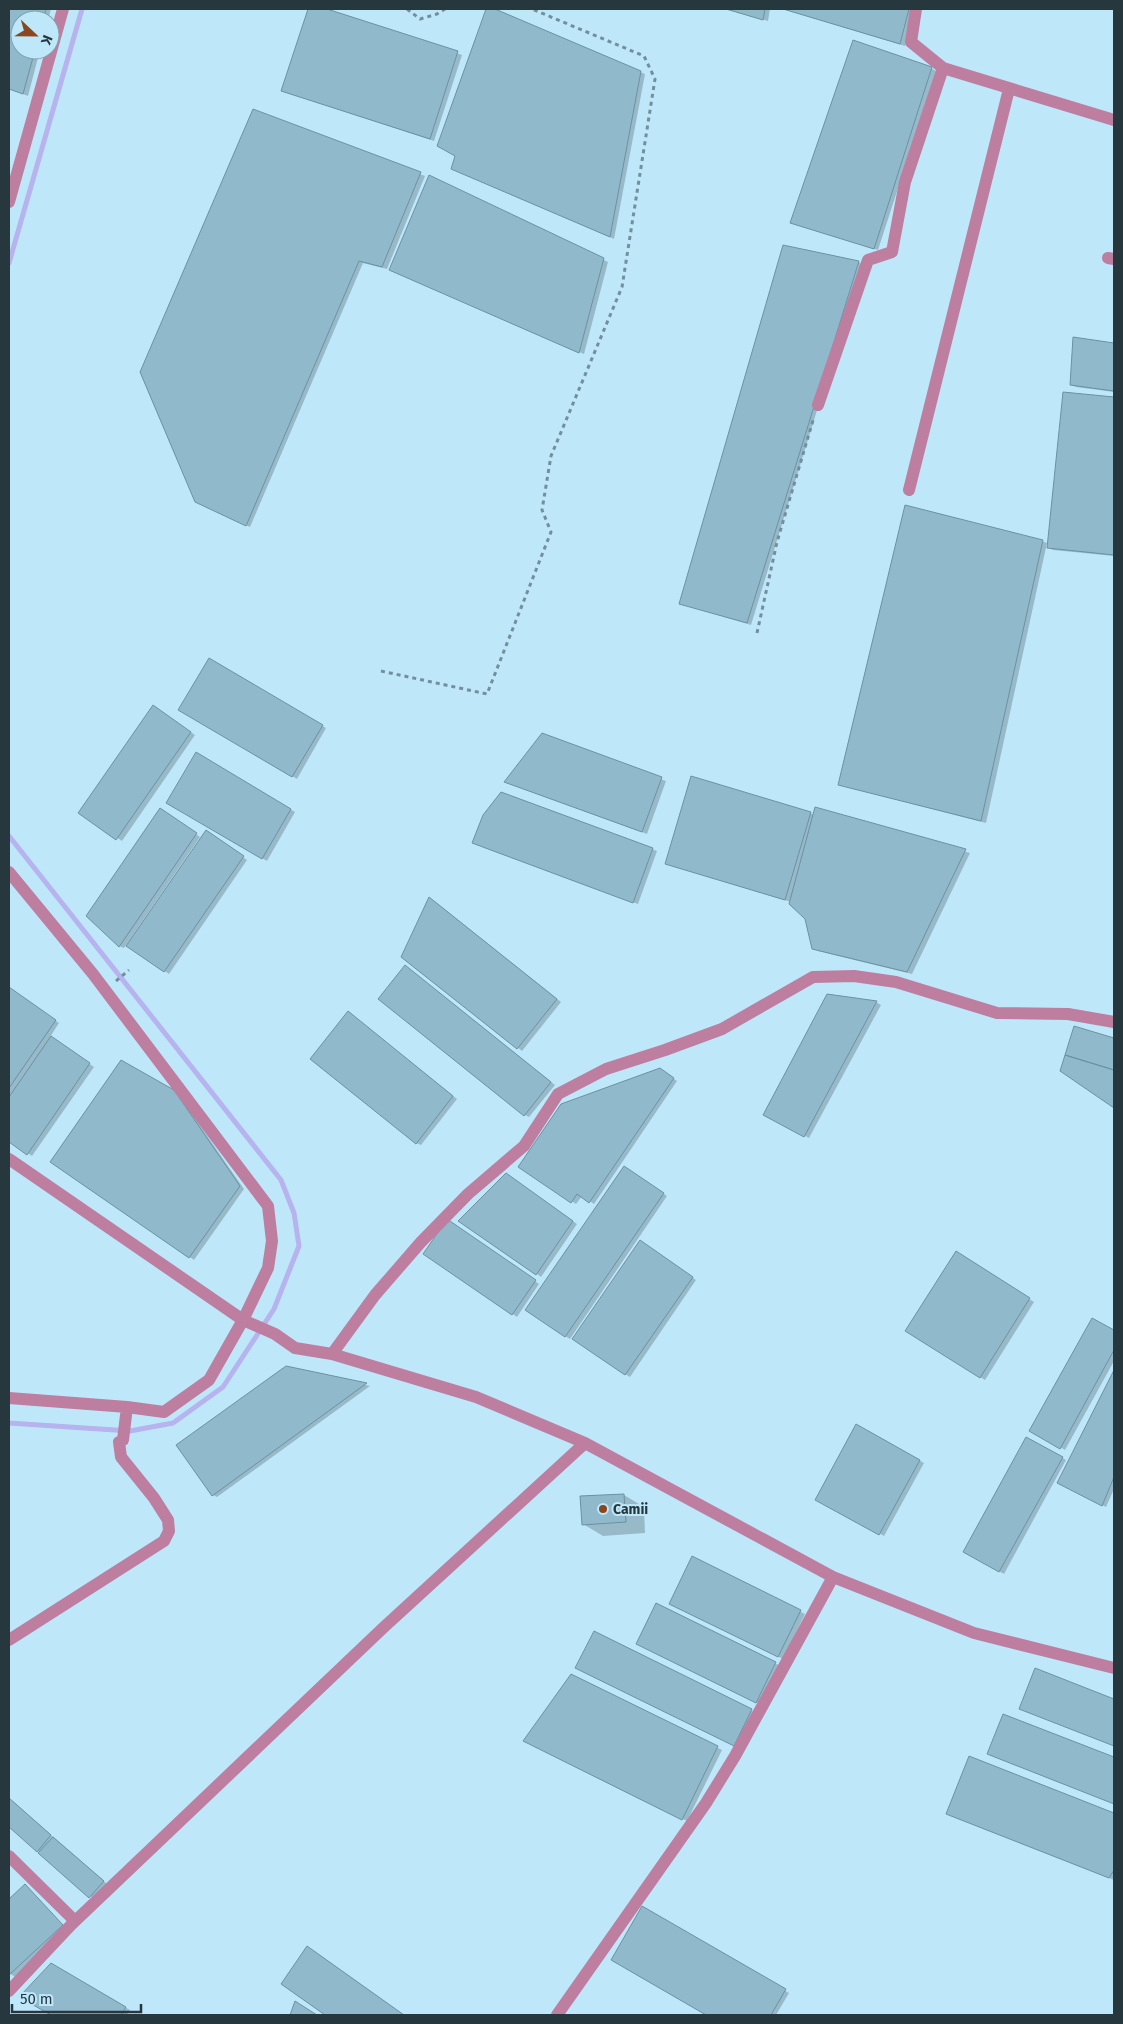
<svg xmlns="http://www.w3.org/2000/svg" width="1123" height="2024" viewBox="0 0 1123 2024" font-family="'Fira Sans',sans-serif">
<rect width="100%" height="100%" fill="#bee8fa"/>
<path fill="#0003" d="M 9,9 L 51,9 L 48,20 L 20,20 L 20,50 L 40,50 L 28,96 L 9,89 Z
M 309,9 L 323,9 L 462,55 L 434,141 L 282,91 Z
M 487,9 L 492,9 L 645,74 L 614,239 L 457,171 L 456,155 L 438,146 Z
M 725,9 L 770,9 L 768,21 Z
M 783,9 L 914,9 L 905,46 Z
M 931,68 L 936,71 L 878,250 L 792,223 Z
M 254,111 L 425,176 L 387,269 L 363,263 L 250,527 L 201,504 Z
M 430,177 L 608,262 L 584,354 L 395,272 Z
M 858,262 L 862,264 L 751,625 L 685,605 Z
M 1074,339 L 1114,344 L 1114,392 L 1076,387 L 1072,385 Z
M 1064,393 L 1114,398 L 1114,556 L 1053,550 L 1049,548 Z
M 1042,541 L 1047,543 L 986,823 L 840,785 Z
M 209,660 L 326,728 L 297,779 L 180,710 Z
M 157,709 L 195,735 L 122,841 L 80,813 Z
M 543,735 L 666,781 L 647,834 L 510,784 Z
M 196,754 L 295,812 L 267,861 L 168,803 Z
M 501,793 L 657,851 L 638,904 L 474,843 Z
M 815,808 L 970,853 L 912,974 L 818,951 L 813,948 L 806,919 L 791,902 L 666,864 L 810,813 L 814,815 Z
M 165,812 L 200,837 L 124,948 L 119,946 Z
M 211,835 L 247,860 L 169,974 L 128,946 Z
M 434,901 L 561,1002 L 522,1051 L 403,956 Z
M 410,970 L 555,1085 L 529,1117 L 525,1115 Z
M 9,989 L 59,1023 L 50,1037 L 94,1067 L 32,1156 L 9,1140 Z
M 828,995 L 876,1002 L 881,1005 L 809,1138 L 764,1114 Z
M 352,1016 L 457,1099 L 421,1145 L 416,1143 Z
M 1075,1027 L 1114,1040 L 1114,1107 L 1061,1071 Z
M 665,1073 L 677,1081 L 594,1204 L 582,1196 L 576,1204 L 520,1167 Z
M 178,1094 L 244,1189 L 194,1260 L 52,1161 Z
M 629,1170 L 667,1196 L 570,1339 L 565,1336 Z
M 511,1177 L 577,1224 L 541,1277 L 537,1274 Z
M 452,1223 L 539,1284 L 517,1317 L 425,1254 Z
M 645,1245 L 696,1280 L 630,1377 L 625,1374 Z
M 956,1253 L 1034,1302 L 985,1380 L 907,1331 Z
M 1093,1319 L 1114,1331 L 1114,1361 L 1065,1450 L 1031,1431 Z
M 286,1367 L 370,1386 L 217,1497 L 213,1495 Z
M 1114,1373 L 1114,1489 L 1106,1507 L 1059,1483 Z
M 856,1426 L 924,1463 L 884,1536 L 816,1499 Z
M 1027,1438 L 1066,1460 L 1004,1574 L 965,1552 Z
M 624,1495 L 644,1507 L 645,1533 L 603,1536 L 583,1524 Z
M 693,1558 L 805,1614 L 783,1659 L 675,1606 Z
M 595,1633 L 756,1713 L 739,1748 Z
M 642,1646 L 775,1663 L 780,1666 L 760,1704 Z
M 571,1675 L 722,1750 L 687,1821 L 529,1743 Z
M 970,1758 L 1114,1815 L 1114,1880 L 952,1816 Z
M 9,1798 L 107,1884 L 94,1899 L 9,1826 Z
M 25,1886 L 66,1928 L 15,1977 L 9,1973 L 9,1901 Z
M 643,1908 L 789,1993 L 776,2015 L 708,2015 L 613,1960 Z
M 312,1950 L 403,2015 L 327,2015 L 282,1983 Z
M 52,1965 L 130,2010 L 127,2015 L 53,2015 L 21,1996 Z"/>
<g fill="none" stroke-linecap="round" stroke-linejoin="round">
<path stroke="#b6b3ef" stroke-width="5" d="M 9,263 L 82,9
M 9,836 L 281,1180 L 294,1213 L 299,1246 L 274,1309 L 223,1387 L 173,1423 L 130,1431 L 9,1423"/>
</g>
<path fill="#90b9cb" stroke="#6b92a3" d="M 9,9 L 46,9 L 43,20 L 20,20 L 20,50 L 35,50 L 23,94 L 9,89 Z
M 308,9 L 327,9 L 458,51 L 430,139 L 281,91 Z
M 486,9 L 495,9 L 641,71 L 610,237 L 451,169 L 455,156 L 437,146 Z
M 726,9 L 765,9 L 763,20 Z
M 783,9 L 909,9 L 900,44 Z
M 853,40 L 932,67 L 874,249 L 790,223 Z
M 253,109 L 421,172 L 382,267 L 359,261 L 246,526 L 195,502 L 140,372 Z
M 429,175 L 604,258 L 579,353 L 389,270 Z
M 783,245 L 859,261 L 747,623 L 679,604 Z
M 1073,337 L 1114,343 L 1114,391 L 1070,385 Z
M 1063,392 L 1114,397 L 1114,555 L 1047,548 Z
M 905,505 L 1043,540 L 981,821 L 838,785 Z
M 209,658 L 323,725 L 292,777 L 178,710 Z
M 153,705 L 191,732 L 116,840 L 78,813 Z
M 542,733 L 662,777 L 642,832 L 504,782 Z
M 196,752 L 291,809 L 262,859 L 166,803 Z
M 691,776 L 811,812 L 785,900 L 665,864 Z
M 501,792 L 653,848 L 633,903 L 472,843 L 483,815 Z
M 815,807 L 966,849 L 907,972 L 812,949 L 805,919 L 789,904 Z
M 160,808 L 197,833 L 119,947 L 86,916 Z
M 206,830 L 244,856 L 164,972 L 126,946 Z
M 429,897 L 557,999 L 517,1049 L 401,957 Z
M 405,965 L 551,1082 L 524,1116 L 378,999 Z
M 9,987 L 56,1020 L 9,1088 Z
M 827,994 L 877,1001 L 804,1137 L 763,1115 Z
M 348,1011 L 453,1096 L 416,1144 L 310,1059 Z
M 1074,1026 L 1114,1038 L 1114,1070 L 1065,1055 Z
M 51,1036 L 90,1063 L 27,1155 L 9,1142 L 9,1097 Z
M 1065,1055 L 1114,1070 L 1114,1108 L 1060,1071 Z
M 121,1060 L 174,1090 L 240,1186 L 189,1258 L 50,1162 Z
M 660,1068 L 674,1078 L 589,1203 L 577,1194 L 571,1203 L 518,1167 L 561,1104 Z
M 624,1166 L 664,1193 L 565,1337 L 525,1310 Z
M 506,1173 L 573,1221 L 536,1275 L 458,1221 Z
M 447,1219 L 536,1280 L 512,1315 L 423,1254 Z
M 640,1240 L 693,1277 L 625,1375 L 572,1339 Z
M 956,1251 L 1030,1298 L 980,1378 L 905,1331 Z
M 1092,1318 L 1114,1330 L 1114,1350 L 1060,1449 L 1029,1431 Z
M 286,1366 L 367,1383 L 212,1496 L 176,1445 Z
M 1114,1370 L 1114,1477 L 1102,1506 L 1057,1483 Z
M 856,1424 L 920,1460 L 879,1535 L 815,1500 Z
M 1026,1437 L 1063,1457 L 999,1572 L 963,1552 Z
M 624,1494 L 626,1522 L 582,1525 L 580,1496 Z
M 692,1556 L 801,1610 L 778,1657 L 669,1604 Z
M 656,1603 L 776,1662 L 756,1703 L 636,1644 Z
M 594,1631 L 752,1709 L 734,1746 L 575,1668 Z
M 1035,1668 L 1114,1699 L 1114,1746 L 1019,1709 Z
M 571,1674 L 718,1746 L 682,1820 L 523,1741 Z
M 1003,1714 L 1114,1757 L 1114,1804 L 987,1754 Z
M 969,1756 L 1114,1813 L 1114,1870 L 1109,1878 L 946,1814 Z
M 9,1798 L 51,1835 L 37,1852 L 9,1827 Z
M 53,1837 L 104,1881 L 89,1898 L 38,1853 Z
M 25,1884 L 63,1925 L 9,1975 L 9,1899 Z
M 642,1906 L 786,1989 L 771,2015 L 706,2015 L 611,1960 Z
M 307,1946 L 404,2015 L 325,2015 L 281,1984 Z
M 51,1963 L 126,2007 L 121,2015 L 51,2015 L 19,1997 Z
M 295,2001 L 317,2015 L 290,2015 Z"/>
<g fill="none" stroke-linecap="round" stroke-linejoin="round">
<path stroke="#728f9c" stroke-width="3" stroke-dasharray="4 4" stroke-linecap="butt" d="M 407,9 L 420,19 L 437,14 L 445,9
M 757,633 L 777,542 L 814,417
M 381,671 L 487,694 L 551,532 L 542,510 L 551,456 L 622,287 L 655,79 L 644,56 L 532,9
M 116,981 L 129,970"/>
<path stroke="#bd7ea0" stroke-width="12" d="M 916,9 L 911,42 L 943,68 L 1114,120
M 9,202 L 63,9
M 1108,258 L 1114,259
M 818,405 L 868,260 L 892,252 L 905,182 L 943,68
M 909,490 L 1009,89
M 9,872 L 93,974 L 268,1206 L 272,1241 L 268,1268 L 243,1320 L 209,1380 L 164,1412 L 127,1407 L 9,1398
M 9,1159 L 243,1320 L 275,1334 L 295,1348 L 332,1354 L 476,1397 L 585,1443 L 833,1577 L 974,1633 L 1114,1668
M 332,1354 L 375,1295 L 421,1242 L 468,1194 L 524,1146 L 558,1094 L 606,1069 L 665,1050 L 722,1029 L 813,977 L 854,976 L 896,982 L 997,1013 L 1068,1014 L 1114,1022
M 9,1640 L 164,1541 L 169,1531 L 168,1520 L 154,1498 L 121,1457 L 119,1442 L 123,1440 L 127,1407
M 9,1856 L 75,1921
M 9,1991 L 71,1925 L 383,1628 L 585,1443
M 557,2015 L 706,1803 L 735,1756 L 833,1577"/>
</g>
<circle fill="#8b451f" stroke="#bee8fa" stroke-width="2" cx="603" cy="1509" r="5"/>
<g text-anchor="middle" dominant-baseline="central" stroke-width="4" stroke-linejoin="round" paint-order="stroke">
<g font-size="14" font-weight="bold" fill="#26373e" stroke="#bee8fa" text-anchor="start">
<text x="613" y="1509">Camii</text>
</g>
</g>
<rect width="1123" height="2024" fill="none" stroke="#26373e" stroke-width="20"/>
<g transform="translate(35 35) rotate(112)"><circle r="24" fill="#bee8fa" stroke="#81a1af"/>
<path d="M0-4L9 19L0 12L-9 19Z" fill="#8b451f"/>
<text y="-8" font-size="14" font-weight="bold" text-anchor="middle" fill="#26373e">K</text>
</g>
<path d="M12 2004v8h129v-8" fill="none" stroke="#26373e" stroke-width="2.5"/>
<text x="20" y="2004" font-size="15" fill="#26373e" stroke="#bee8fa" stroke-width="4" paint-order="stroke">50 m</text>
</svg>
